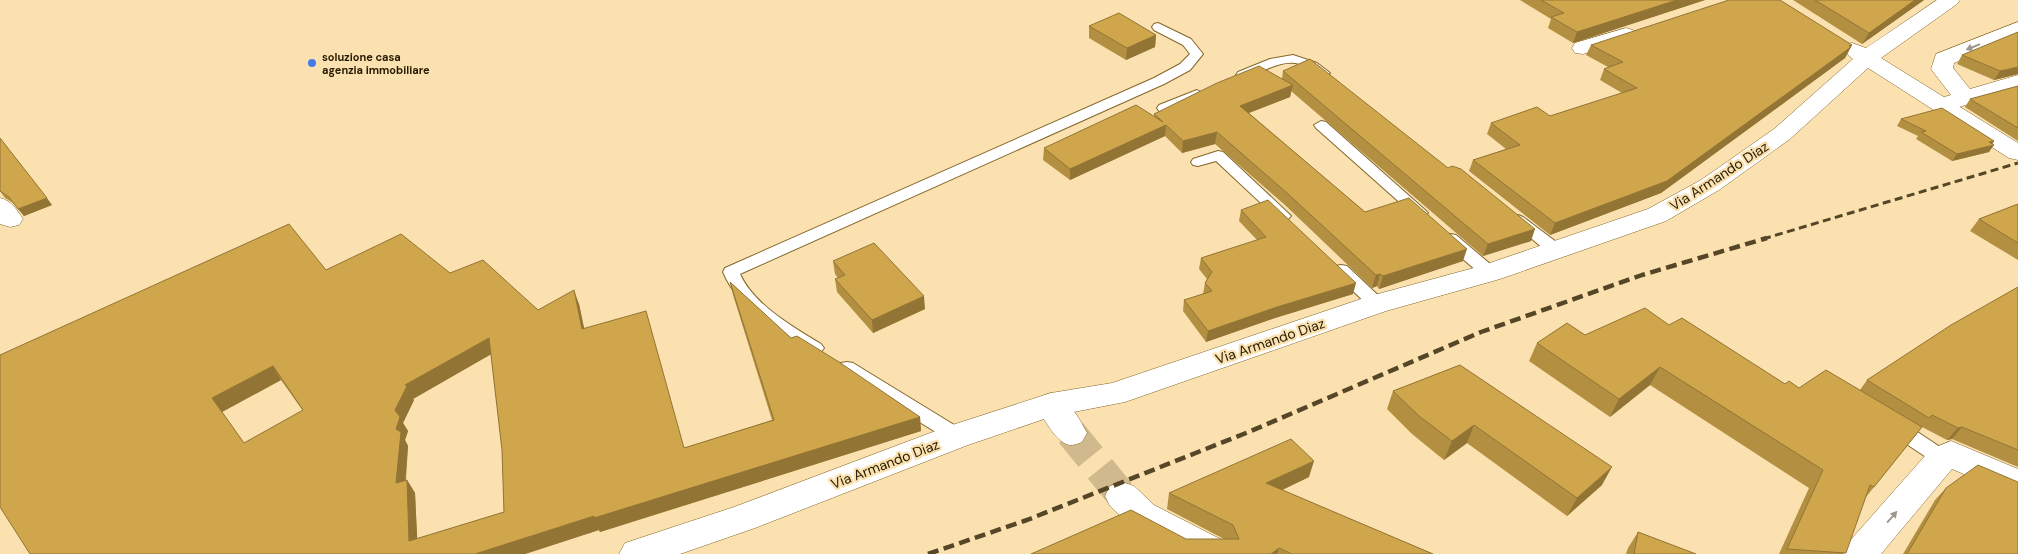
<svg xmlns="http://www.w3.org/2000/svg" width="2018" height="554" viewBox="0 0 2018 554" font-family="'DM Sans',sans-serif">
<rect width="100%" height="100%" fill="#fae1af"/>
<g fill="none" stroke-linecap="round" stroke-linejoin="round">
<path stroke="#d0b98c" stroke-width="31" stroke-dasharray="31 15" stroke-linecap="butt" d="M 1071,433 L 1122,496"/>
<defs>
<path id="service" d="M 1158,23 L 1191,39 L 1203,54 L 1190,70 L 1164,84 L 740,274 C 754,305 793,327 821,344 L 824,348 L 821,352 L 815,354 L 809,352 C 776,332 739,309 723,272 L 725,268 L 1154,78 L 1180,64 L 1190,54 L 1183,45 L 1154,30 L 1152,27 L 1154,24 Z
M 1293,55 L 1317,63 L 1330,73 L 1324,77 C 1315,75 1308,67 1300,64 C 1280,58 1261,74 1243,79 L 1236,75 L 1238,72 L 1270,59 Z
M 1197,90 L 1204,94 L 1202,97 L 1169,111 L 1159,111 L 1157,108 L 1159,105 Z
M 1321,121 L 1326,122 L 1425,210 L 1428,213 L 1425,216 L 1415,216 L 1316,128 L 1314,125 Z
M 1218,151 L 1223,152 L 1288,213 L 1291,216 L 1288,219 L 1278,219 L 1216,161 L 1198,166 L 1193,165 L 1191,162 L 1193,159 Z
M 1518,215 L 1523,217 L 1563,247 L 1565,251 L 1563,255 L 1557,256 L 1551,255 L 1513,223 L 1510,220 L 1513,217 Z
M 1450,234 L 1456,235 L 1496,269 L 1498,273 L 1496,277 L 1490,278 L 1484,277 L 1444,243 L 1442,239 L 1444,235 Z
M 1341,265 L 1347,266 L 1383,300 L 1385,304 L 1383,308 L 1377,310 L 1371,308 L 1335,274 L 1333,270 L 1335,266 Z
M 847,362 L 853,363 L 964,431 L 966,436 L 964,441 L 957,443 L 950,441 L 841,373 L 838,368 L 841,363 Z
M 1894,419 L 1901,421 L 1949,453 L 1952,458 L 1949,463 L 1942,466 L 1935,463 L 1887,431 L 1885,426 L 1887,421 Z"/>
<path id="minor" d="M 2018,22 L 2018,36 L 1954,63 L 1953,68 L 1970,89 L 2018,75 L 2018,89 L 1949,110 L 1941,108 L 1938,103 L 1941,98 L 1951,95 L 1931,69 L 1936,54 Z
M 1626,28 L 1633,30 L 1636,34 L 1633,38 L 1583,54 L 1575,53 L 1572,48 L 1575,43 Z
M 0,198 C 12,201 16,209 23,219 L 19,225 L 10,227 L 0,224 Z
M 1051,393 C 1068,399 1079,417 1087,433 L 1082,442 C 1079,443 1074,445 1071,445 C 1057,445 1042,416 1036,405 L 1040,397 Z
M 1951,441 L 2018,469 L 2018,497 L 1952,469 L 1881,554 L 1842,554 L 1848,543 L 1931,449 Z
M 1122,482 L 1134,486 L 1154,505 L 1228,543 L 1234,554 L 1184,554 L 1130,525 L 1110,506 L 1105,496 L 1110,486 Z"/>
<path id="tertiary" d="M 1937,0 L 1960,0 L 1957,4 L 1881,58 L 2018,143 L 2018,160 L 2009,158 L 1868,68 L 1790,139 L 1719,190 L 1666,221 L 1500,279 L 1386,311 L 1125,402 L 1053,416 L 968,445 L 755,528 L 680,554 L 619,554 L 625,543 L 734,507 L 946,427 L 1051,393 L 1112,383 L 1367,297 L 1481,266 L 1648,209 L 1701,180 L 1774,129 L 1853,59 L 1841,49 L 1844,44 L 1852,43 L 1866,48 Z"/>
</defs>
<use href="#service" stroke="#836629" stroke-width="2"/>
<use href="#minor" stroke="#836629" stroke-width="1"/>
<use href="#tertiary" stroke="#836629" stroke-width="1"/>
<use href="#service" fill="#fff" fill-rule="evenodd"/>
<use href="#minor" fill="#fff" fill-rule="evenodd"/>
<use href="#tertiary" fill="#fff" fill-rule="evenodd"/>
<path stroke="#544627" stroke-width="3" stroke-dasharray="8 4.5" stroke-linecap="butt" d="M 1763,239 L 2018,163"/>
<path stroke="#544627" stroke-width="4.5" stroke-dasharray="11 5.5" stroke-linecap="butt" d="M 928,554 L 1027,520 L 1251,431 L 1481,332 L 1642,275 L 1767,238"/>
</g>
<path fill="#b38f41" fill-rule="evenodd" d="M 1520,0 L 1705,0 L 1573,43 L 1548,28 L 1551,19 Z
M 1793,0 L 1924,0 L 1862,44 Z
M 1089,26 L 1156,35 L 1155,47 L 1126,60 L 1089,38 Z
M 1591,45 L 1852,45 L 1845,58 L 1661,193 L 1550,235 L 1469,171 L 1473,160 L 1506,149 L 1487,134 L 1491,123 L 1550,116 L 1622,93 L 1600,80 L 1604,69 L 1608,67 L 1586,55 Z
M 1962,55 L 2018,74 L 1994,80 L 1957,64 Z
M 1283,71 L 1531,241 L 1483,256 L 1291,91 L 1290,97 L 1249,113 L 1365,212 L 1463,261 L 1379,289 L 1377,286 L 1372,288 L 1285,205 L 1215,144 L 1182,153 L 1165,136 L 1070,180 L 1043,160 L 1044,148 L 1154,117 L 1154,114 L 1282,79 Z
M 2018,86 L 2018,141 L 1965,107 L 1970,99 Z
M 1901,119 L 1994,141 L 1992,144 L 1989,152 L 1952,161 L 1916,139 L 1918,136 L 1897,126 Z
M 0,191 L 52,205 L 24,216 L 15,204 L 5,198 Z
M 2018,204 L 2018,260 L 1970,231 L 1979,219 Z
M 1241,210 L 1353,294 L 1275,318 L 1206,342 L 1183,311 L 1184,300 L 1203,294 L 1205,283 L 1207,279 L 1199,269 L 1201,258 L 1257,240 L 1239,221 Z
M 833,261 L 925,309 L 873,333 L 837,292 L 835,279 L 838,278 L 835,274 Z
M 326,270 L 450,273 L 538,310 L 579,304 L 584,328 L 685,448 L 772,420 L 733,295 L 730,282 L 791,338 L 920,417 L 921,431 L 600,532 L 599,530 L 525,554 L 0,507 ZM 491,354 L 502,450 L 504,512 L 417,539 L 415,493 L 407,480 L 406,480 L 408,446 L 405,440 L 408,431 L 403,423 L 414,400 L 413,399 ZM 281,380 L 303,411 L 244,443 L 222,412 Z
M 2018,287 L 2018,467 L 1952,439 L 1947,440 L 1922,427 L 1866,497 L 1844,554 L 1779,554 L 1809,488 L 1650,385 L 1610,417 L 1529,361 L 1537,343 L 1585,335 L 1669,325 L 1785,384 L 1799,388 L 1860,390 L 1867,380 Z
M 1460,365 L 1602,485 L 1567,516 L 1467,443 L 1444,460 L 1412,434 L 1387,409 L 1393,391 Z
M 1309,477 L 1282,490 L 1433,554 L 1031,554 L 1186,539 L 1224,539 L 1167,509 L 1169,493 Z
M 1946,488 L 2018,554 L 1903,554 L 1935,500 Z
M 1638,532 L 1696,554 L 1626,554 L 1628,548 Z"/>
<path fill="#927435" d="M 1677,0 L 1705,0 L 1573,43 L 1577,32 Z
M 1915,0 L 1924,0 L 1862,44 L 1869,33 Z
M 1156,35 L 1155,47 L 1126,60 L 1127,48 Z
M 1852,45 L 1845,58 L 1661,193 L 1550,235 L 1555,223 Z
M 2018,67 L 2018,74 L 1994,80 L 2000,71 Z
M 1293,85 L 1290,97 L 1238,117 L 1240,106 Z
M 1166,125 L 1165,136 L 1070,180 L 1070,169 Z
M 1217,132 L 1215,144 L 1182,153 L 1183,141 Z
M 1994,141 L 1991,146 L 1994,145 L 1989,152 L 1952,161 L 1957,154 Z
M 47,198 L 52,205 L 24,216 L 18,209 Z
M 1535,229 L 1531,241 L 1483,256 L 1488,244 Z
M 1467,249 L 1463,261 L 1379,289 L 1383,276 Z
M 1380,274 L 1377,286 L 1372,288 L 1376,275 Z
M 1356,283 L 1353,294 L 1275,318 L 1206,342 L 1208,331 L 1277,307 Z
M 574,290 L 579,304 L 587,342 L 582,329 Z
M 924,296 L 925,309 L 873,333 L 872,320 Z
M 489,338 L 495,352 L 413,399 L 414,400 L 403,423 L 408,431 L 405,440 L 408,446 L 404,497 L 396,483 L 396,429 L 395,410 L 405,385 Z
M 273,366 L 281,380 L 222,412 L 212,398 Z
M 1660,367 L 1650,385 L 1610,417 L 1619,399 Z
M 920,417 L 921,431 L 600,532 L 599,530 L 525,554 L 475,554 L 594,516 Z
M 1474,425 L 1467,443 L 1444,460 L 1452,441 Z
M 1962,427 L 1952,439 L 1947,440 L 1958,428 Z
M 1314,461 L 1309,477 L 1261,500 L 1266,483 Z
M 1612,467 L 1602,485 L 1567,516 L 1577,498 Z
M 407,480 L 415,493 L 418,554 L 409,541 Z
M 1279,548 L 1277,554 L 1271,554 Z"/>
<path fill="#d0a64c" stroke="#927435" fill-rule="evenodd" d="M 1541,0 L 1677,0 L 1577,32 L 1551,17 L 1564,13 Z
M 1729,0 L 1780,0 L 1852,45 L 1849,46 L 1851,47 L 1667,181 L 1555,223 L 1473,160 L 1520,145 L 1491,123 L 1537,107 L 1550,116 L 1637,88 L 1604,69 L 1623,62 L 1591,45 Z
M 1815,0 L 1915,0 L 1869,33 Z
M 1119,13 L 1156,35 L 1127,48 L 1089,26 Z
M 2018,32 L 2018,67 L 2000,71 L 1962,55 Z
M 1310,59 L 1448,168 L 1452,166 L 1461,169 L 1535,229 L 1488,244 L 1283,71 Z
M 1259,66 L 1293,85 L 1240,106 L 1365,212 L 1409,198 L 1467,249 L 1383,276 L 1380,274 L 1376,275 L 1287,193 L 1217,132 L 1183,141 L 1166,125 L 1070,169 L 1044,148 L 1136,105 L 1163,122 L 1154,114 L 1217,83 Z
M 2018,86 L 2018,128 L 1970,99 Z
M 1942,108 L 1994,141 L 1989,142 L 1994,145 L 1957,154 L 1921,132 L 1926,131 L 1901,119 Z
M 0,138 L 47,198 L 18,209 L 9,197 L 0,191 Z
M 1268,200 L 1356,283 L 1277,307 L 1208,331 L 1184,300 L 1212,291 L 1205,283 L 1212,272 L 1201,258 L 1266,237 L 1241,210 Z
M 2018,204 L 2018,243 L 1979,219 Z
M 289,224 L 326,270 L 401,234 L 450,273 L 483,260 L 538,310 L 574,290 L 582,329 L 646,311 L 684,448 L 774,420 L 730,282 L 791,338 L 797,336 L 839,362 L 920,417 L 594,518 L 594,516 L 475,554 L 30,554 L 0,507 L 0,355 ZM 489,338 L 502,450 L 504,512 L 409,541 L 407,480 L 396,483 L 401,432 L 396,429 L 400,417 L 395,410 L 407,386 L 405,385 ZM 273,366 L 303,410 L 244,443 L 212,398 Z
M 874,243 L 924,296 L 872,320 L 835,279 L 845,275 L 833,261 Z
M 2018,287 L 2018,450 L 1962,427 L 1958,428 L 1932,415 L 1929,418 L 1867,380 L 1951,325 Z
M 1645,308 L 1669,325 L 1682,318 L 1785,384 L 1789,381 L 1799,388 L 1826,370 L 1922,427 L 1874,487 L 1870,485 L 1846,553 L 1787,549 L 1823,470 L 1660,367 L 1619,399 L 1537,343 L 1567,323 L 1585,335 Z
M 1460,365 L 1612,467 L 1577,498 L 1474,425 L 1452,441 L 1419,416 L 1393,391 Z
M 1291,439 L 1314,461 L 1266,483 L 1433,554 L 1292,554 L 1279,548 L 1271,554 L 1031,554 L 1131,510 L 1186,539 L 1239,539 L 1233,525 L 1169,493 Z
M 1978,465 L 2018,482 L 2018,554 L 1907,554 L 1946,488 Z
M 1638,532 L 1696,554 L 1634,554 Z"/>
<defs><path id="oneway-solid" d="M-6-.8H1V-3.2L6.5 0L1 3.2V.8H-6Z" transform="scale(1.25)"/></defs>
<g fill="#9d988d">
<use href="#oneway-solid" transform="translate(1973 47) rotate(158)"/>
<use href="#oneway-solid" transform="translate(1892 517) rotate(-49)"/>
</g>
<circle fill="#4679ea" stroke="#fae1af" stroke-width="2" cx="312" cy="63" r="5"/>
<g text-anchor="middle" dominant-baseline="central" stroke-width="4.5" stroke-linejoin="round" paint-order="stroke">
<g font-size="11" font-weight="bold" fill="#261b02" stroke="#fae1af" text-anchor="start">
<text x="322" y="57">soluzione casa<tspan x="322" dy="13">agenzia immobiliare</tspan></text>
</g>
<g font-size="14" fill="#261b02" stroke="#fae1af">
<text transform="translate(1719 176) rotate(-33)">Via Armando Diaz</text>
<text transform="translate(1270 341) rotate(-19)">Via Armando Diaz</text>
<text transform="translate(885 464) rotate(-21)">Via Armando Diaz</text>
</g>
</g>
</svg>
